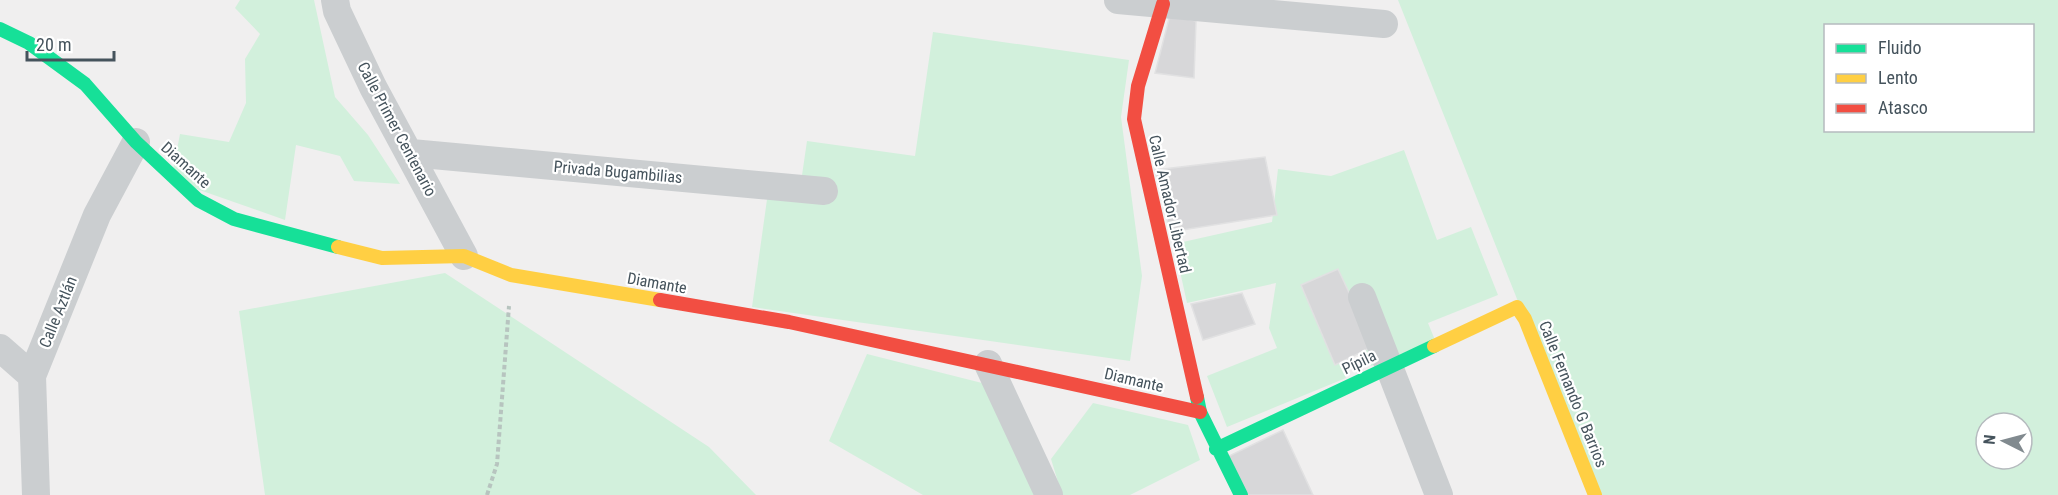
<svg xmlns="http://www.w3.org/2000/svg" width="2058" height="495" viewBox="0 0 2058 495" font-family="'Roboto Condensed',sans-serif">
<rect width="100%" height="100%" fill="#f0efef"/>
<path fill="#d2f0dc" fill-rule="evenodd" d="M 240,0 L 314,0 L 335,97 L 368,135 L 400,184 L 354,181 L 340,156 L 296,145 L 285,220 L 171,180 L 180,134 L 229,142 L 246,103 L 245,59 L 260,34 L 235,8 Z
M 1398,0 L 2058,0 L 2058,495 L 1595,495 ZM 1826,26 L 2032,26 L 2032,130 L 1826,130 ZM 1986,423 L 2022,423 L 2022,459 L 1986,459 Z
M 933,32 L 1129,60 L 1121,117 L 1142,276 L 1130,361 L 752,307 L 769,185 L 800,189 L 807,141 L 915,156 Z
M 1404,150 L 1437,240 L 1471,227 L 1498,295 L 1428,323 L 1435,340 L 1371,366 L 1335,278 L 1309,289 L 1346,378 L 1227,427 L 1207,376 L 1277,348 L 1269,328 L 1276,283 L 1187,303 L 1174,244 L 1272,222 L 1278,169 L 1331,176 Z
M 445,273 L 709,447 L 756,495 L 265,495 L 239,311 Z
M 867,354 L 990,385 L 1038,495 L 923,495 L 829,441 Z
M 1093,403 L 1188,425 L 1200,460 L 1130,495 L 1062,495 L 1051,459 Z"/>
<path fill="#d7d7d9" stroke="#e1e1e2" stroke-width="1.5" d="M 1170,15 L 1196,21 L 1194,78 L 1155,73 Z
M 1265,157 L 1277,215 L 1170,232 L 1155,170 Z
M 1338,269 L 1374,346 L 1335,365 L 1301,285 Z
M 1242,293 L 1255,324 L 1203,340 L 1191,304 Z
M 1283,430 L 1313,495 L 1248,495 L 1227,457 Z"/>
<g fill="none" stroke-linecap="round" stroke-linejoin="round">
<path stroke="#b7c4bf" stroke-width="4" stroke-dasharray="4.5 3" stroke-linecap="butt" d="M 487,495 L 497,464 L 509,306"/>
<path stroke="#cbced0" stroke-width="28" d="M 335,0 L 337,11 L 373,87 L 464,256
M 1118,0 L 1384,24
M 411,153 L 824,191
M 1362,297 L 1439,495
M 0,348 L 32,376
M 988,364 L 1049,495
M 36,495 L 32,376 L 97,215 L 136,142"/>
<path stroke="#16e098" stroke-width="14" d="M 0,29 L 29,43 L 85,84 L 136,142 L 198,200 L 234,219 L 338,247
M 1197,397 L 1200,412 L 1241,495
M 1216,449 L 1434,346"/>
<path stroke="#ffcf43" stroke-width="14" d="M 338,247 L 382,258 L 464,256 L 511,275 L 660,300
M 1434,346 L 1517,307 L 1525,319 L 1595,495"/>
<path stroke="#f24e42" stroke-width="14" d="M 1163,4 L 1138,86 L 1134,119 L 1197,397
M 660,300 L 789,322 L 1200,412"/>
</g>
<g text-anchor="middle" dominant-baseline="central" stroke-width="4.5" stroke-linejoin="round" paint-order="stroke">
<g font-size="16" fill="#45535c" stroke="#fff">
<text transform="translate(397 129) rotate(62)">Calle Primer Centenario</text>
<text transform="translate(186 165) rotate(42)">Diamante</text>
<text transform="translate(618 172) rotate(5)">Privada Bugambilias</text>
<text transform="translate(1170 204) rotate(77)">Calle Amador Libertad</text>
<text transform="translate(657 283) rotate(10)">Diamante</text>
<text transform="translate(58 312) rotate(-68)">Calle Aztlán</text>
<text transform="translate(1359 362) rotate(-26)">Pípila</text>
<text transform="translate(1134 380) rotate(13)">Diamante</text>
<text transform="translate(1573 394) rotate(68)">Calle Fernando G Barrios</text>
</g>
</g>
<rect x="1824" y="24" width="210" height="108" fill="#ffffff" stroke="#b5babe" stroke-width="1.5"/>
<rect x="1836" y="44" width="30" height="9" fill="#16e098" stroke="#b5babe" stroke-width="1.5"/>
<text x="1878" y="54" font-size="18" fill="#45535c">Fluido</text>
<rect x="1836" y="74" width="30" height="9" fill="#ffcf43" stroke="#b5babe" stroke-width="1.5"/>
<text x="1878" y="84" font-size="18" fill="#45535c">Lento</text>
<rect x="1836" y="104" width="30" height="9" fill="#f24e42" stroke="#b5babe" stroke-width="1.5"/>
<text x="1878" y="114" font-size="18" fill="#45535c">Atasco</text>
<g transform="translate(2004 441) rotate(276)"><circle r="28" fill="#ffffff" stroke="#b5babe" stroke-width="1.5"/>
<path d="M0-4.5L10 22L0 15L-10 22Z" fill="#818a8f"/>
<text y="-9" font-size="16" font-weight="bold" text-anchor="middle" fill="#45535c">N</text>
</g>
<path d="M27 51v9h87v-9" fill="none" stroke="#45535c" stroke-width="3"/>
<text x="36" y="51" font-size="18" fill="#45535c" stroke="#ffffff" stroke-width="4.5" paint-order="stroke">20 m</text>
</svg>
